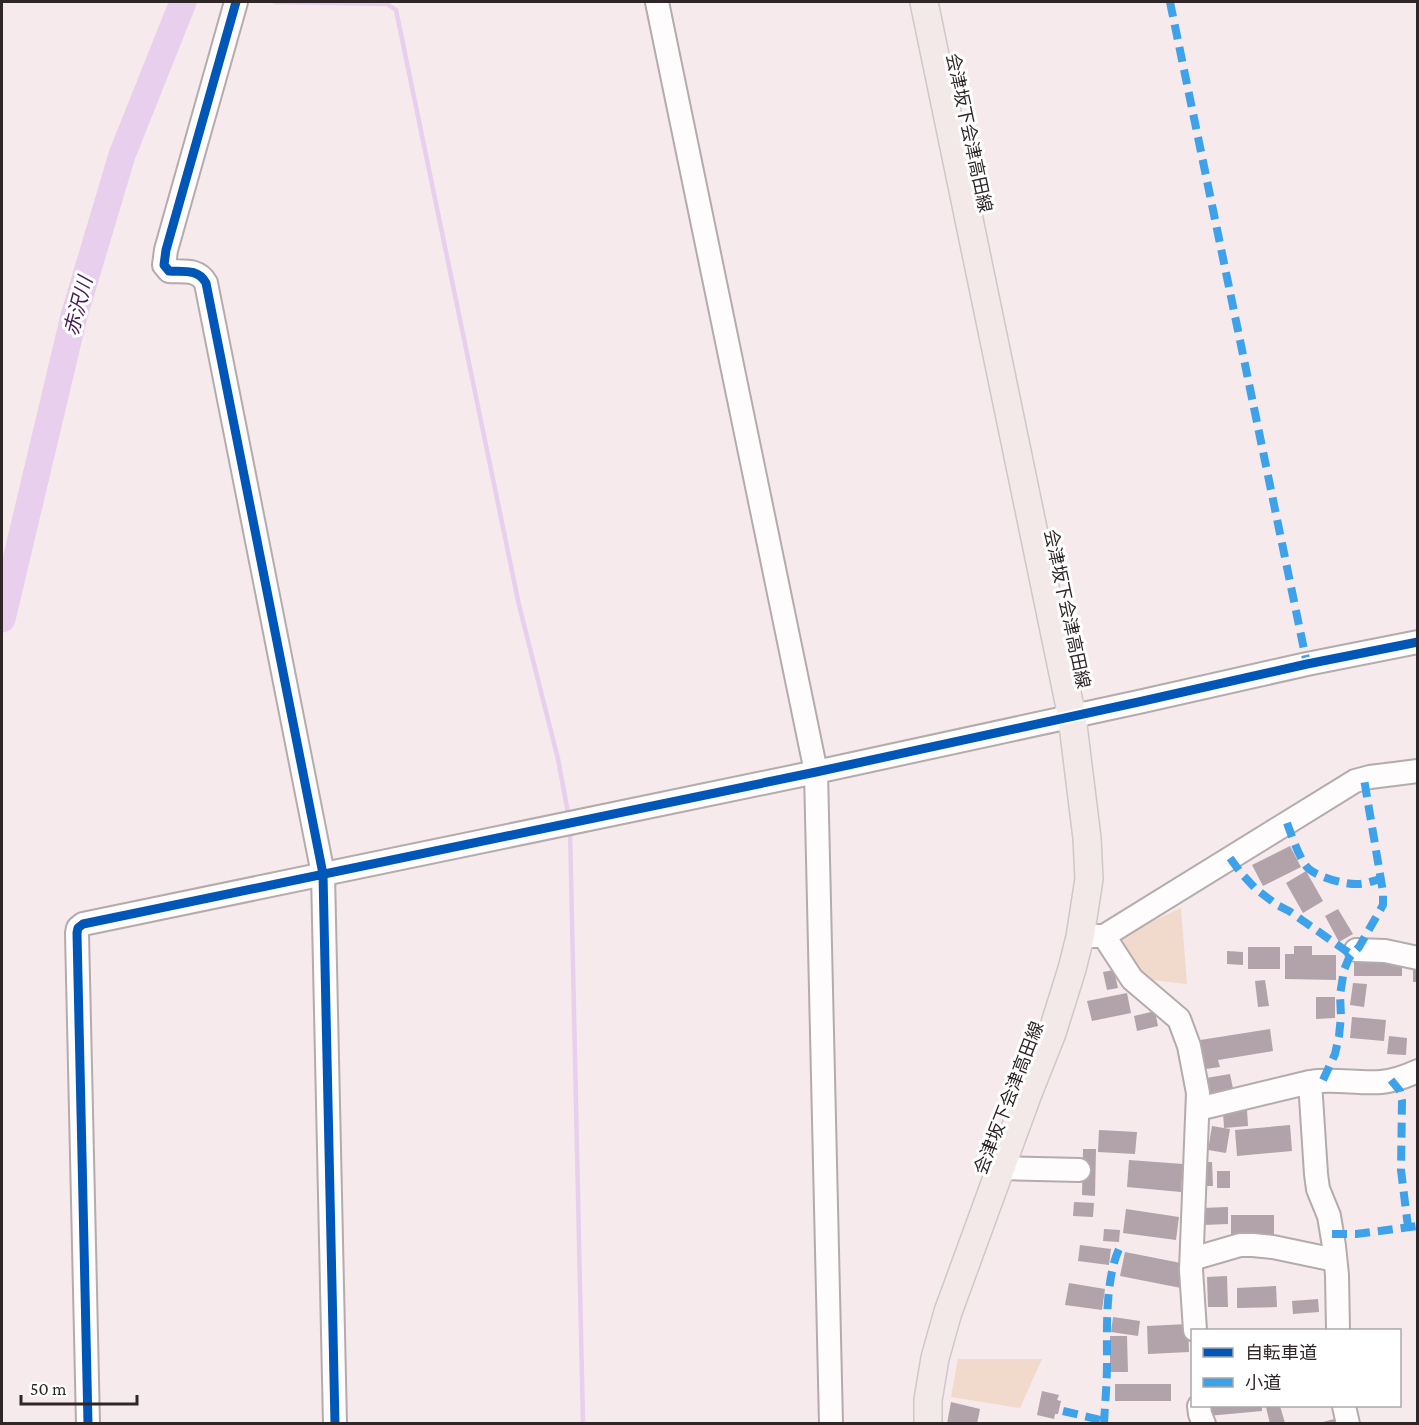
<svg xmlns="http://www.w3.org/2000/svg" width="1419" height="1425" viewBox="0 0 1419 1425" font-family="'Crimson Pro','Noto Sans JP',serif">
<rect width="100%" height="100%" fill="#f6eaec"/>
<path fill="#f1dacb" d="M 1181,908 L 1187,984 L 1144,979 L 1114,939 Z
M 958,1359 L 1042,1359 L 1020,1408 L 951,1397 Z"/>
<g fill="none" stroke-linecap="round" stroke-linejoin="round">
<path stroke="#e7cfed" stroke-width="4.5" d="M 275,2 L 387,4 L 396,10 L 519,605 L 558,759 L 569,818
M 570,829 L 583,1424"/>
<path stroke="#e7cfed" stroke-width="27" d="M 2,619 L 74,316 L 122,155 L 183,2"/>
</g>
<path fill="#b1a3a9" d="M 1290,846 L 1301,867 L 1263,886 L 1252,865 Z
M 1306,871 L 1323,901 L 1303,913 L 1286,883 Z
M 1338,909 L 1353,934 L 1339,942 L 1325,916 Z
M 1294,946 L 1312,946 L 1312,955 L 1336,955 L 1336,980 L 1285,979 L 1285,954 L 1294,954 Z
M 1248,947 L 1280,947 L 1280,969 L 1248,969 Z
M 1227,951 L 1243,952 L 1243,965 L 1227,964 Z
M 1354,959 L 1402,959 L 1402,976 L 1354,976 Z
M 1114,970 L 1118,988 L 1107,990 L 1103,972 Z
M 1413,970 L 1418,970 L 1418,982 L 1413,982 Z
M 1265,980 L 1269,1006 L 1258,1007 L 1255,981 Z
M 1353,983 L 1367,984 L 1364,1007 L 1350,1005 Z
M 1127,993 L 1131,1013 L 1092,1021 L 1087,1001 Z
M 1316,997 L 1335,997 L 1335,1018 L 1316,1019 Z
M 1155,1011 L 1158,1026 L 1137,1031 L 1134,1016 Z
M 1352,1017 L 1386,1020 L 1384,1041 L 1350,1038 Z
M 1270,1029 L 1273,1051 L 1218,1060 L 1220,1067 L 1199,1070 L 1194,1041 Z
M 1389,1036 L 1407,1038 L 1406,1055 L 1387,1054 Z
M 1230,1074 L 1235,1098 L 1211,1103 L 1206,1078 Z
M 1247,1110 L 1248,1126 L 1224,1128 L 1223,1111 Z
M 1290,1125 L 1292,1151 L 1237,1156 L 1235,1130 Z
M 1212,1126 L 1230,1129 L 1226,1153 L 1208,1150 Z
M 1099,1130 L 1137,1132 L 1135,1154 L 1098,1152 Z
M 1083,1149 L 1096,1149 L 1095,1196 L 1082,1195 Z
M 1129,1160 L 1183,1164 L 1181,1192 L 1127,1187 Z
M 1204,1162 L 1212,1162 L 1213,1186 L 1206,1186 Z
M 1217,1171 L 1230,1171 L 1230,1188 L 1217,1188 Z
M 1074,1202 L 1094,1203 L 1093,1217 L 1073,1216 Z
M 1228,1207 L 1228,1224 L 1203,1225 L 1202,1208 Z
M 1126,1209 L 1179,1217 L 1176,1240 L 1123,1233 Z
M 1231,1215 L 1274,1215 L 1274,1239 L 1231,1239 Z
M 1104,1229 L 1120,1230 L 1119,1242 L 1103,1241 Z
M 1080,1245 L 1111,1249 L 1109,1265 L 1078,1261 Z
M 1125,1252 L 1186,1264 L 1181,1288 L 1120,1276 Z
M 1227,1276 L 1228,1307 L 1208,1307 L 1207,1277 Z
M 1069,1283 L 1105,1289 L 1102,1310 L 1065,1305 Z
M 1276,1286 L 1277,1307 L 1237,1308 L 1237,1288 Z
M 1318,1299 L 1319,1312 L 1293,1314 L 1292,1301 Z
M 1113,1317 L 1140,1321 L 1138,1336 L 1111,1332 Z
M 1188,1324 L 1189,1352 L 1148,1354 L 1147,1326 Z
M 1110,1336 L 1127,1336 L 1128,1372 L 1110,1372 Z
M 1115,1384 L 1171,1384 L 1171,1401 L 1115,1401 Z
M 1042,1391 L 1059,1395 L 1057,1400 L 1061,1401 L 1058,1414 L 1055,1414 L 1054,1419 L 1037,1415 Z
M 951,1402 L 980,1409 L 977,1424 L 947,1424 Z
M 1207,1406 L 1262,1406 L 1262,1411 L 1208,1416 Z
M 1270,1406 L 1280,1406 L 1285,1423 L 1270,1424 L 1266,1407 Z
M 1338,1418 L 1340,1424 L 1319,1424 L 1319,1423 Z"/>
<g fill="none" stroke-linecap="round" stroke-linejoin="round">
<defs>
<path id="minor" d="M 236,2 L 166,250 L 164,265 L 169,271 C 182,272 198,268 206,283 L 323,874 L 335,1424
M 657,2 L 816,772 L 831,1424
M 1091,936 L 1104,936 L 1355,781 L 1370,777 L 1418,771
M 1104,936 L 1132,979 L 1179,1019 L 1189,1046 L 1198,1093 L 1191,1270 L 1195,1330
M 1356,950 L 1385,951 L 1418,958
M 1310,1082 L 1316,1174 L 1318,1189 L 1329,1216 L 1334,1246 L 1337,1275 L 1338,1330
M 1198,1109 L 1310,1082 C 1334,1078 1358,1084 1381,1082 C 1393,1081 1407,1076 1418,1071
M 1000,1168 L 1079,1170
M 1192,1259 L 1240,1245 L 1253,1245 L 1273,1247 L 1335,1260
M 1199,1406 L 1200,1414 L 1204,1424
M 1344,1406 L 1348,1424
M 88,1424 L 77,933 L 78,928 L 83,924 L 816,772 L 1143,701 L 1307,664 L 1418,642"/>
<path id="major" d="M 924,2 L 1072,717 L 1087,838 L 1089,879 L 1080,937 L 1072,969 L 1052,1033 L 1027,1096 L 948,1312 L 935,1358 L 928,1400 L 928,1424"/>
</defs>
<use href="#minor" stroke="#b3abac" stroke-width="26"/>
<use href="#major" stroke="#cec8c8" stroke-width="30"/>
<use href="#minor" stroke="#fefcfc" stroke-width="22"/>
<use href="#major" stroke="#f2e9e8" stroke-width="27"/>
<path stroke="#3ea2eb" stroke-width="8" stroke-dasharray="15 8" stroke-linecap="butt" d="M 1170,2 L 1307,664
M 1287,823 C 1291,834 1301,863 1309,869 C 1318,877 1346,885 1358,884 C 1365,884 1373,881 1380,879
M 1230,858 L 1241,873 L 1256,889 L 1277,905 L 1289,911 L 1352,955
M 1323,1080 L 1335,1054 L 1339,1036 L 1341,1016 L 1340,995 L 1344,970 L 1349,958 L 1359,947 L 1383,905 L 1383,892 L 1364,779
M 1391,1080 L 1400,1091 L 1402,1101 L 1401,1170 L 1408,1227
M 1332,1234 L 1356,1234 L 1418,1226
M 1063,1411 L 1105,1421
M 1104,1424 C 1105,1403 1107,1384 1107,1363 C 1107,1330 1105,1280 1119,1249"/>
<defs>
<path id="cycleway" d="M 236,2 L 166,250 L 164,265 L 169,271 C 182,272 198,268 206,283 L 323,874 L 335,1424
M 88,1424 L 77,933 L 78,928 L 83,924 L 816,772 L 1143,701 L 1307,664 L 1418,642"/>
</defs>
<use href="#cycleway" stroke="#fff" stroke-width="13"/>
<use href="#cycleway" stroke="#0057b8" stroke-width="9"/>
</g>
<g text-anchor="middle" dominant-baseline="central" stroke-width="6" stroke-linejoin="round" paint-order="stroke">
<g font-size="18" fill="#2e2627" stroke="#fff">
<text transform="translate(969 133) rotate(78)">会津坂下会津高田線</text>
<text transform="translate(1067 609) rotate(78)">会津坂下会津高田線</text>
<text transform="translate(1009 1098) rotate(-69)">会津坂下会津高田線</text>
</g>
<g font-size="20" font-style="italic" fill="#451f54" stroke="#fff">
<text transform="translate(78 306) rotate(-75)">赤沢川</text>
</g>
</g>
<rect width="1419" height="1425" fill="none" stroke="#2e2627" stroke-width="6"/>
<rect x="1191" y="1329" width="210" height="78" fill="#ffffff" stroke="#aba8a9" stroke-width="1.5"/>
<rect x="1203" y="1348" width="30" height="9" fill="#0057b8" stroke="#aba8a9" stroke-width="1.5"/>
<text x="1245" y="1359" font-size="18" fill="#2e2627">自転車道</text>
<rect x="1203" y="1378" width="30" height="9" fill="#3ea2eb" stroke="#aba8a9" stroke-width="1.5"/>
<text x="1245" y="1389" font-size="18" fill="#2e2627">小道</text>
<path d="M21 1395v9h116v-9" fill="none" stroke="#2e2627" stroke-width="3"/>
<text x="30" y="1395" font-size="18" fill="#2e2627" stroke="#ffffff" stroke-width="4.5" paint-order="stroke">50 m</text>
</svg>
